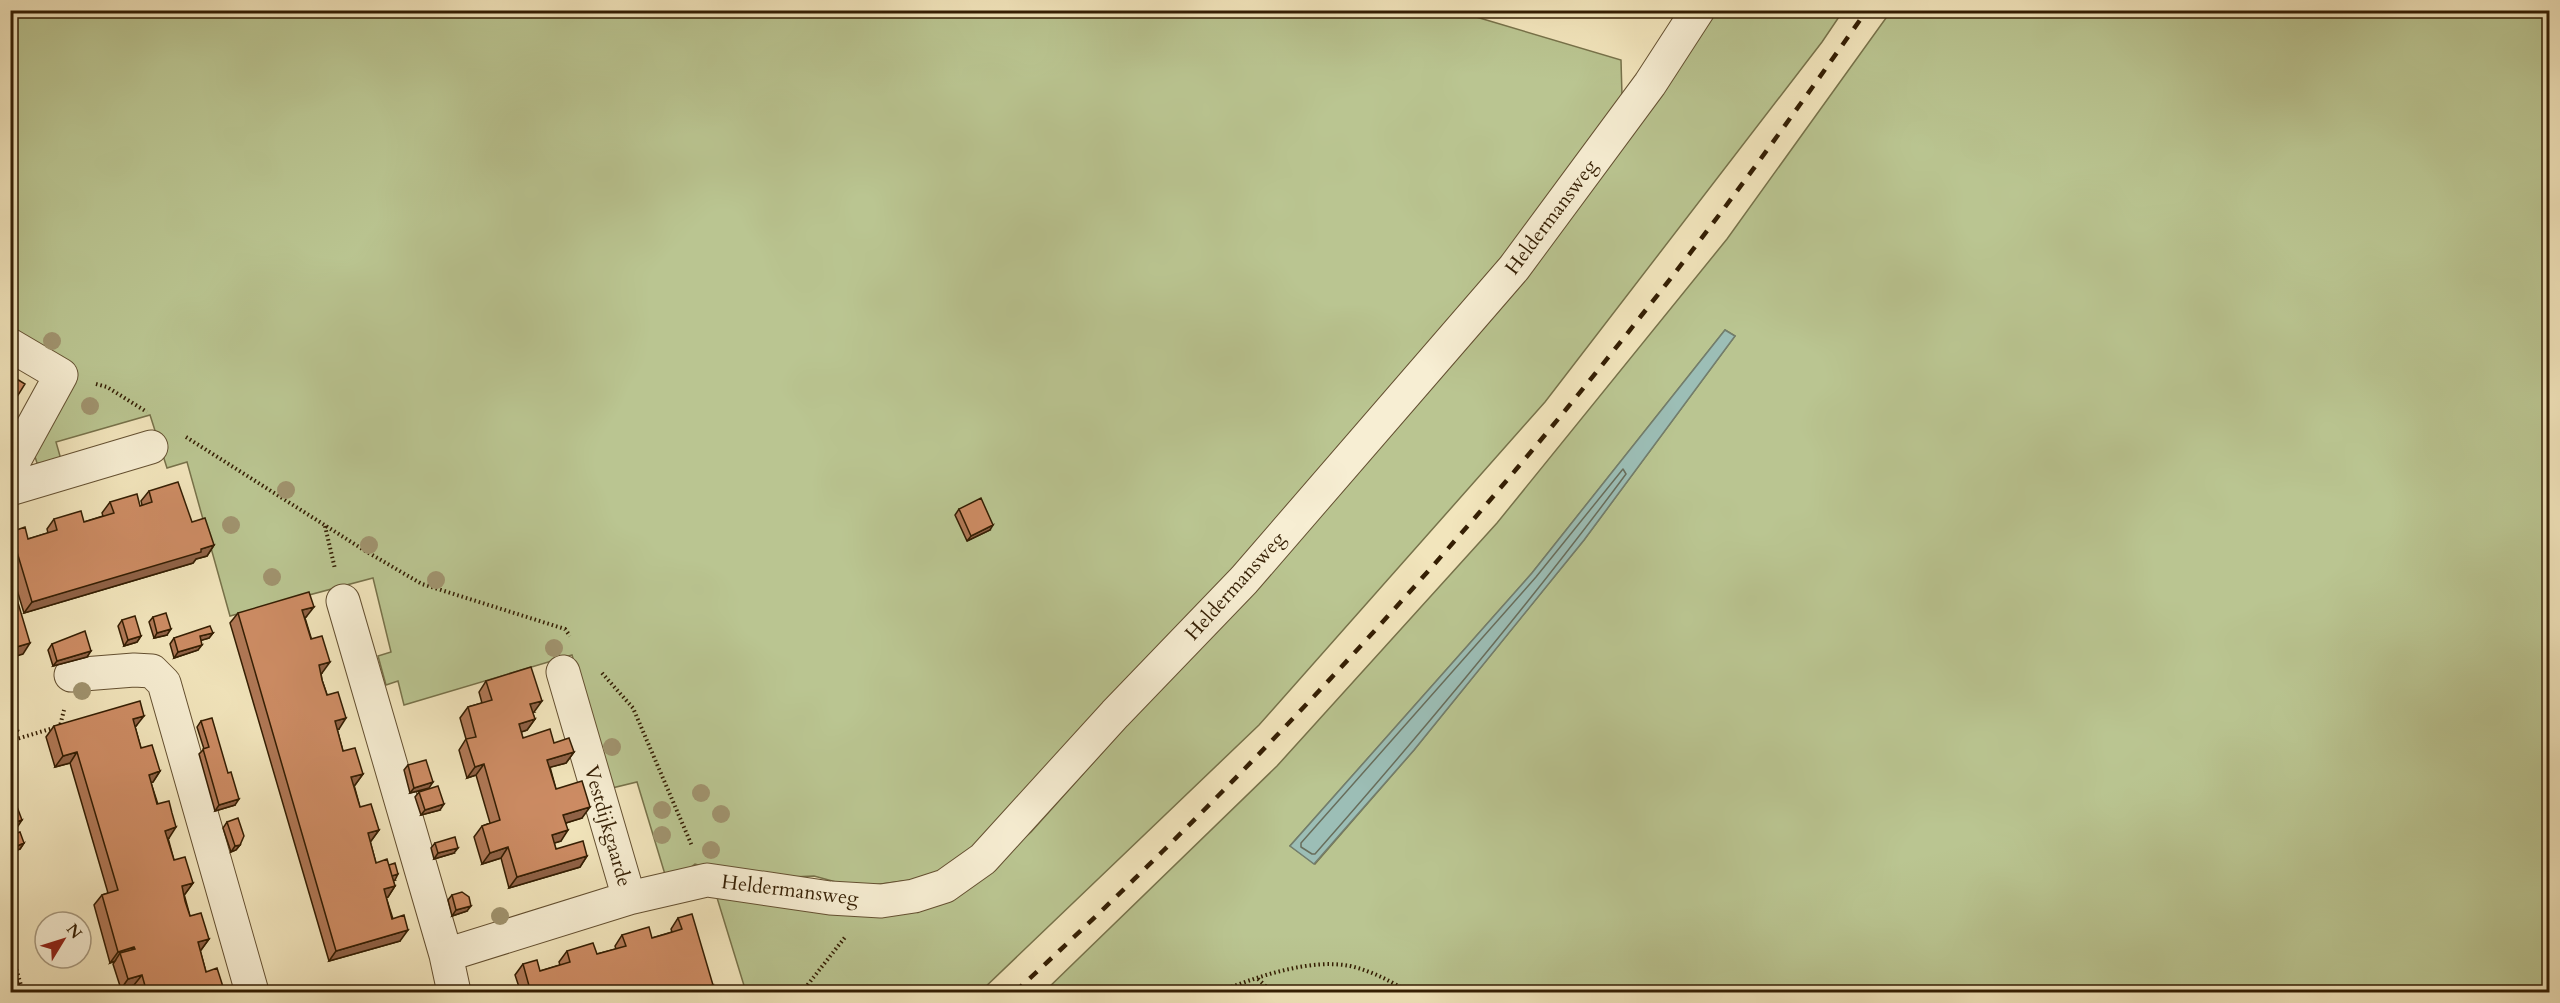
<svg xmlns="http://www.w3.org/2000/svg" width="2560" height="1003" viewBox="0 0 2560 1003" font-family="Cardo,serif">
<rect width="100%" height="100%" fill="#f2e5bc"/>
<filter id="stains"><feTurbulence type="fractalNoise" baseFrequency=".00333" numOctaves="4"/><feColorMatrix values="0 0 0 0 .2 0 0 0 0 .09 0 0 0 0 .02 0 0 0 .5 -.17"/></filter>
<radialGradient id="worn" r=".72"><stop offset=".6" stop-color="#630" stop-opacity="0"/><stop offset="1" stop-color="#630" stop-opacity=".3"/></radialGradient>
<path fill="#bac591" stroke="#77724a" stroke-width="1.5" fill-rule="evenodd" d="M 1477,10 L 1473,16 L 1621,60 L 1622,96 L 1575,170 L 1318,475 L 977,851 L 927,878 L 865,886 L 847,885 L 814,876 L 744,879 L 695,864 L 678,877 L 667,881 L 637,782 L 612,788 L 572,655 L 404,705 L 398,681 L 386,685 L 378,656 L 391,652 L 373,578 L 230,616 L 187,462 L 167,468 L 150,415 L 56,442 L 62,463 L 37,463 L 31,444 L 76,369 L 11,329 L 11,11 Z
M 1715,11 L 1843,11 L 1822,42 L 1545,402 L 1259,725 L 980,992 L 746,992 L 714,888 L 809,907 L 987,870 L 1031,832 L 1268,568 L 1667,82 Z
M 1891,11 L 2549,11 L 2549,992 L 1044,992 L 1277,766 L 1497,523 L 1727,239 ZM 1725,330 L 1735,336 L 1584,540 L 1414,750 L 1315,864 L 1290,846 L 1532,573 Z"/>
<path fill="#9cbeb6" stroke="#727e6e" stroke-width="1.5" d="M 1725,330 L 1735,336 L 1584,540 L 1414,750 L 1314,864 L 1290,846 L 1532,573 Z"/>
<g fill="none" stroke-linecap="round" stroke-linejoin="round">
<path stroke="#686e5c" stroke-width="1.5" d="M 1623,469 L 1626,474 C 1529,605 1423,731 1315,854 L 1312,854 L 1301,847 L 1301,843 L 1536,577 Z"/>
<defs>
<path id="street" d="M 10,345 L 61,375 L 10,468
M 10,489 L 151,447
M 343,601 L 446,955 L 454,992
M 71,675 L 134,670 L 152,671 L 164,683 L 252,992
M 629,898 L 707,880 L 830,898 L 881,901 L 914,896 L 945,886 L 983,859 L 1115,714 L 1244,580 L 1514,268 L 1650,84 L 1698,10
M 446,955 L 629,898 L 563,672"/>
</defs>
<use href="#street" stroke="#645031" stroke-width="35"/>
<path stroke="#341e03" stroke-width="4" stroke-dasharray="1.5 3" stroke-linecap="butt" d="M 96,384 L 107,387 L 147,412
M 186,437 L 367,552 L 422,584 L 565,629 L 570,636
M 325,526 L 335,569
M 602,673 L 633,708 L 692,846
M 10,741 L 60,726 L 64,710
M 10,948 L 23,992
M 1258,979 L 1272,992
M 802,992 L 846,936
M 1219,992 C 1255,977 1311,958 1350,966 C 1372,971 1390,981 1409,992"/>
<use href="#street" stroke="#f7eed3" stroke-width="33"/>
<path stroke="#341e03" stroke-width="4.5" stroke-dasharray="10 10" stroke-linecap="butt" d="M 1015,992 C 1241,784 1451,558 1641,316 C 1720,217 1794,114 1867,10"/>
</g>
<g fill="#a0936e">
<circle cx="52" cy="341" r="9"/>
<circle cx="90" cy="406" r="9"/>
<circle cx="286" cy="490" r="9"/>
<circle cx="231" cy="525" r="9"/>
<circle cx="369" cy="545" r="9"/>
<circle cx="272" cy="577" r="9"/>
<circle cx="436" cy="580" r="9"/>
<circle cx="554" cy="648" r="9"/>
<circle cx="82" cy="691" r="9"/>
<circle cx="612" cy="747" r="9"/>
<circle cx="701" cy="793" r="9"/>
<circle cx="662" cy="810" r="9"/>
<circle cx="721" cy="814" r="9"/>
<circle cx="662" cy="835" r="9"/>
<circle cx="711" cy="850" r="9"/>
<circle cx="500" cy="916" r="9"/>
</g>
<path fill="#b07856" stroke="#341e03" stroke-width="1.5" d="M 149,491 L 192,522 L 214,545 L 207,556 L 196,559 L 193,563 L 24,613 L 10,567 L 10,532 L 28,539 L 48,533 L 47,529 L 54,519 L 84,522 L 103,516 L 102,513 L 110,502 L 140,506 L 142,505 L 141,501 Z
M 959,509 L 990,530 L 967,541 L 955,515 Z
M 238,613 L 306,617 L 305,618 L 322,673 L 321,673 L 322,680 L 339,729 L 337,729 L 343,751 L 363,774 L 355,785 L 354,785 L 360,807 L 379,830 L 371,841 L 370,841 L 376,863 L 395,880 L 393,880 L 395,886 L 388,897 L 386,897 L 400,941 L 329,961 L 230,623 Z
M 153,617 L 167,635 L 154,638 L 149,622 Z
M 122,620 L 141,636 L 137,642 L 124,646 L 118,626 Z
M 213,633 L 209,638 L 201,640 L 198,650 L 174,658 L 170,644 L 174,638 Z
M 52,644 L 87,657 L 53,666 L 48,650 Z
M 486,681 L 534,712 L 532,712 L 535,719 L 527,730 L 521,732 L 523,738 L 554,743 L 574,752 L 566,763 L 550,767 L 556,789 L 582,818 L 566,823 L 561,841 L 554,843 L 556,849 L 587,856 L 580,867 L 509,888 L 501,858 L 482,864 L 474,837 L 482,826 L 490,823 L 476,775 L 467,778 L 459,750 L 466,739 L 460,718 L 468,707 L 482,703 L 479,692 Z
M 201,721 L 235,805 L 215,811 L 199,754 L 204,749 L 197,727 Z
M 54,726 L 136,726 L 135,727 L 141,748 L 160,771 L 153,782 L 151,783 L 169,838 L 168,838 L 174,860 L 193,883 L 185,894 L 184,894 L 190,916 L 209,939 L 201,950 L 200,950 L 206,972 L 225,993 L 136,993 L 134,985 L 121,989 L 113,964 L 115,961 L 110,963 L 94,905 L 102,895 L 108,893 L 70,763 L 55,767 L 46,737 Z
M 408,765 L 429,788 L 410,793 L 404,770 Z
M 419,792 L 440,810 L 421,815 L 415,797 Z
M 227,822 L 240,845 L 236,850 L 231,852 L 223,828 Z
M 10,835 L 11,835 L 24,843 L 20,849 L 11,852 Z
M 435,843 L 454,853 L 434,859 L 431,848 Z
M 452,895 L 467,911 L 452,916 L 448,900 Z
M 678,918 L 713,985 L 708,993 L 521,993 L 515,975 L 523,964 L 540,971 L 560,965 L 559,962 L 567,951 L 597,954 L 616,949 L 615,946 L 622,935 L 652,938 L 672,932 L 671,929 Z"/>
<path fill="#906246" stroke="#341e03" stroke-width="1.5" d="M 993,525 L 990,530 L 967,541 L 971,536 Z
M 214,545 L 207,556 L 196,559 L 193,563 L 24,613 L 32,602 Z
M 314,607 L 306,617 L 295,620 L 302,610 Z
M 171,629 L 167,635 L 154,638 L 157,633 Z
M 213,633 L 209,638 L 196,642 L 200,636 Z
M 141,636 L 137,642 L 124,646 L 128,640 Z
M 30,643 L 23,654 L 10,658 L 10,649 Z
M 202,645 L 198,650 L 174,658 L 178,652 Z
M 91,651 L 87,657 L 53,666 L 57,661 Z
M 330,662 L 322,673 L 311,676 L 319,665 Z
M 542,701 L 534,712 L 523,715 L 530,704 Z
M 144,716 L 136,726 L 125,730 L 133,719 Z
M 346,718 L 339,729 L 327,732 L 335,721 Z
M 535,719 L 527,730 L 512,735 L 519,724 Z
M 18,731 L 14,736 L 10,737 L 10,733 Z
M 77,752 L 70,763 L 55,767 L 63,756 Z
M 574,752 L 566,763 L 540,770 L 547,760 Z
M 484,764 L 476,775 L 467,778 L 475,767 Z
M 160,771 L 153,782 L 141,785 L 149,775 Z
M 363,774 L 355,785 L 344,788 L 351,777 Z
M 433,782 L 429,788 L 410,793 L 414,788 Z
M 239,799 L 235,805 L 215,811 L 219,805 Z
M 444,804 L 440,810 L 421,815 L 425,810 Z
M 590,807 L 582,818 L 556,826 L 563,815 Z
M 22,820 L 18,826 L 10,828 L 10,824 Z
M 176,827 L 169,838 L 158,841 L 165,831 Z
M 379,830 L 371,841 L 360,844 L 368,833 Z
M 568,830 L 561,841 L 545,846 L 552,835 Z
M 24,843 L 20,849 L 11,852 L 15,847 Z
M 240,845 L 236,850 L 231,852 L 235,846 Z
M 508,847 L 501,858 L 482,864 L 490,853 Z
M 458,848 L 454,853 L 434,859 L 438,853 Z
M 587,856 L 580,867 L 509,888 L 517,877 Z
M 398,874 L 395,880 L 384,882 L 388,877 Z
M 193,883 L 185,894 L 174,897 L 182,886 Z
M 395,886 L 388,897 L 376,900 L 384,889 Z
M 471,906 L 467,911 L 452,916 L 456,910 Z
M 408,930 L 400,941 L 329,961 L 336,951 Z
M 209,939 L 201,950 L 190,953 L 198,942 Z
M 134,947 L 127,958 L 120,953 L 115,961 L 110,963 L 118,952 Z
M 142,975 L 134,985 L 121,989 L 128,979 Z
M 713,985 L 708,993 L 688,993 Z"/>
<path fill="#cd8c64" stroke="#341e03" stroke-width="1.5" d="M 12,376 L 25,384 L 10,408 L 10,379 Z
M 178,482 L 192,522 L 205,518 L 214,545 L 201,549 L 201,552 L 32,602 L 11,532 L 25,527 L 28,539 L 44,534 L 57,530 L 54,519 L 81,511 L 84,522 L 114,513 L 110,502 L 137,494 L 140,506 L 152,502 L 149,491 Z
M 981,498 L 993,525 L 971,536 L 959,509 Z
M 10,576 L 30,643 L 10,649 Z
M 309,592 L 314,607 L 302,610 L 311,639 L 322,636 L 330,662 L 319,665 L 322,680 L 327,695 L 338,692 L 346,718 L 335,721 L 343,751 L 355,748 L 363,774 L 351,777 L 360,807 L 371,804 L 379,830 L 368,833 L 376,863 L 387,859 L 395,886 L 384,889 L 392,919 L 404,915 L 408,930 L 336,951 L 238,613 Z
M 166,613 L 171,629 L 157,633 L 153,617 Z
M 135,616 L 141,636 L 128,640 L 122,620 Z
M 210,626 L 213,633 L 200,636 L 202,645 L 178,652 L 174,638 Z
M 85,631 L 91,651 L 57,661 L 52,644 Z
M 531,667 L 542,701 L 530,704 L 535,719 L 519,724 L 523,738 L 550,729 L 554,743 L 569,738 L 574,752 L 547,760 L 556,789 L 582,781 L 590,807 L 563,815 L 568,830 L 552,835 L 556,849 L 583,841 L 587,856 L 517,877 L 508,847 L 490,853 L 482,826 L 500,820 L 484,764 L 475,767 L 466,739 L 476,737 L 468,707 L 492,700 L 486,681 Z
M 140,701 L 144,716 L 133,719 L 141,748 L 152,745 L 160,771 L 149,775 L 157,804 L 169,801 L 172,813 L 176,827 L 165,831 L 174,860 L 185,857 L 193,883 L 182,886 L 185,901 L 190,916 L 201,913 L 209,939 L 198,942 L 206,972 L 217,968 L 225,993 L 147,993 L 142,975 L 128,979 L 120,953 L 135,949 L 134,947 L 118,952 L 102,895 L 118,890 L 77,752 L 63,756 L 54,726 Z
M 13,715 L 18,731 L 10,733 L 10,716 Z
M 212,718 L 228,773 L 231,772 L 239,799 L 219,805 L 203,749 L 209,747 L 201,721 Z
M 426,760 L 433,782 L 414,788 L 408,765 Z
M 438,786 L 444,804 L 425,810 L 419,792 Z
M 16,804 L 22,820 L 10,824 L 10,805 Z
M 238,818 L 244,836 L 240,845 L 235,846 L 227,822 Z
M 20,832 L 24,843 L 15,847 L 11,835 Z
M 455,837 L 458,848 L 438,853 L 435,843 Z
M 395,863 L 398,874 L 392,876 L 389,865 Z
M 462,892 L 469,897 L 471,906 L 456,910 L 452,895 Z
M 692,914 L 713,985 L 688,993 L 531,993 L 523,964 L 537,960 L 540,971 L 570,962 L 567,951 L 593,943 L 597,954 L 626,946 L 622,935 L 649,927 L 652,938 L 666,934 L 682,929 L 678,918 Z
M 18,981 L 22,993 L 10,993 L 10,984 Z"/>
<g text-anchor="middle" dominant-baseline="central" stroke-width="4.5" stroke-linejoin="round" paint-order="stroke">
<g font-size="20" fill="#341e03" stroke="#f7eed3">
<text transform="translate(1551 217) rotate(-53)">Heldermansweg</text>
<text transform="translate(1235 586) rotate(-48)">Heldermansweg</text>
<text transform="translate(608 826) rotate(74)">Vestdijkgaarde</text>
<text transform="translate(790 890) rotate(7)">Heldermansweg</text>
</g>
</g>
<rect width="2560" height="1003" fill="none" stroke="#f2e5bc" stroke-width="36"/>
<rect x="12" y="12" width="2536" height="979" fill="none" stroke="#341e03" stroke-width="3"/>
<rect x="18" y="18" width="2524" height="967" fill="none" stroke="#341e03" stroke-width="1.5"/>
<g transform="translate(63 940) rotate(52)"><circle r="28" fill="#f7eed3" stroke="#a99b80" stroke-width="1.5"/>
<path d="M0-4.5L10 22L0 15L-10 22Z" fill="#8f2418"/>
<text y="-9" font-size="16" font-weight="bold" text-anchor="middle" fill="#341e03">N</text>
</g>
<rect width="100%" height="100%" filter="url(#stains)"/>
<rect width="100%" height="100%" fill="url(#worn)"/>
</svg>
